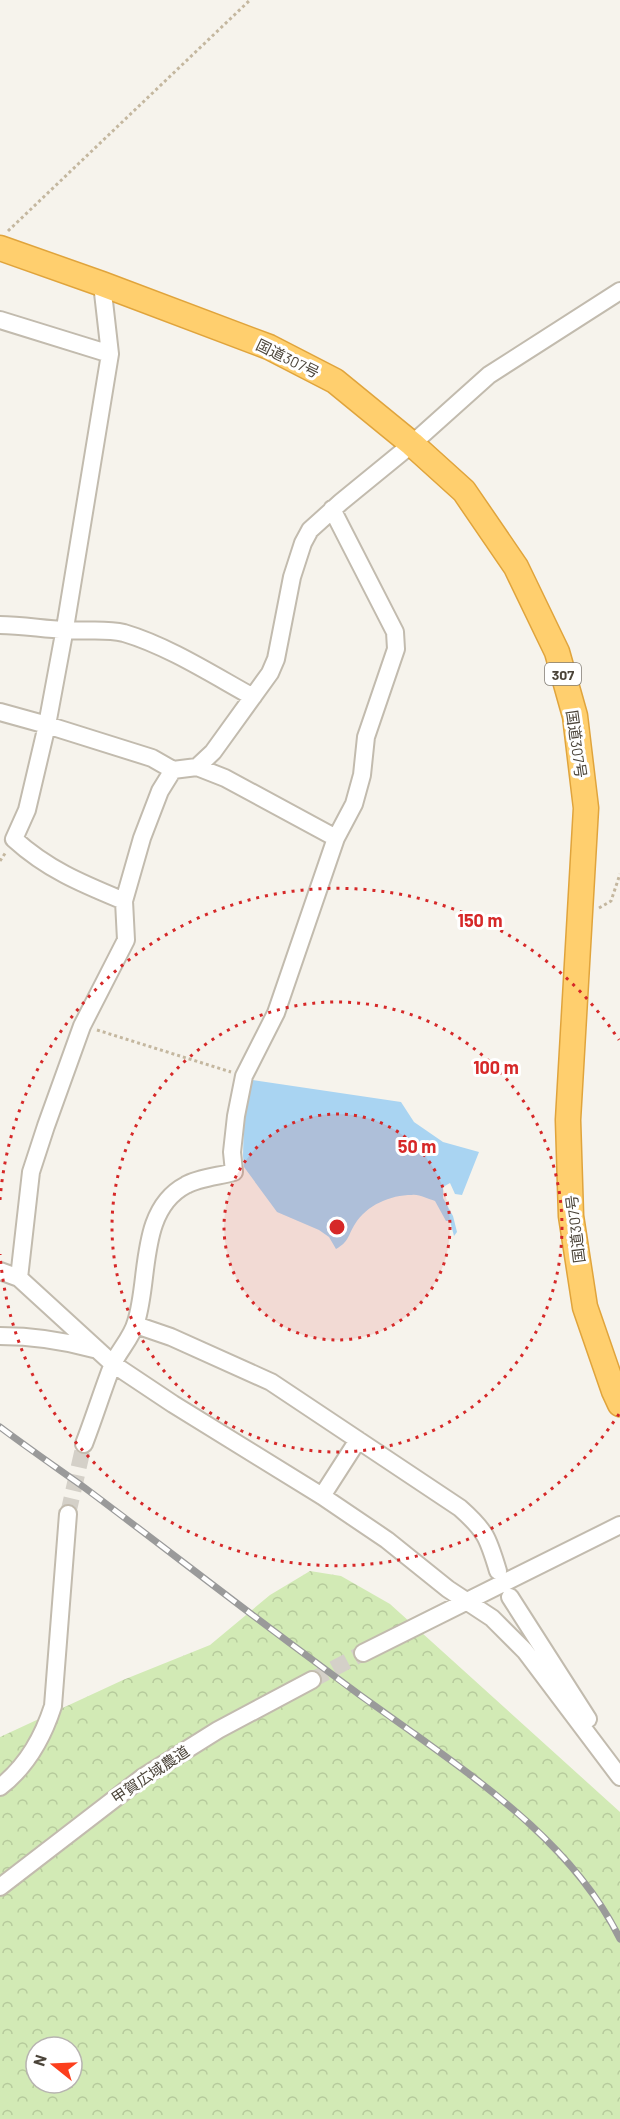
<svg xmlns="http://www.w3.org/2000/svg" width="620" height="2119" viewBox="0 0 620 2119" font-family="Barlow,'Noto Sans JP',sans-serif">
<defs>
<pattern id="forest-crowns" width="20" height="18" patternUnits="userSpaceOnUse" patternTransform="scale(1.5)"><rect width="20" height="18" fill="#d2eab5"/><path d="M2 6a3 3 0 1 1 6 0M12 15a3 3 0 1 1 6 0" fill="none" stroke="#b6ca9c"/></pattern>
</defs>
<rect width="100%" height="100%" fill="#f6f3ec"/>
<path fill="url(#forest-crowns)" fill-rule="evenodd" d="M 310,1571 L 341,1576 L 390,1604 L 620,1812 L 620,2119 L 0,2119 L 0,1737 L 123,1680 L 210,1645 L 270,1595 ZM 36,2047 L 72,2047 L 72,2083 L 36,2083 Z"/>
<path fill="#a9d4f2" d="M 252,1080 L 401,1102 L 414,1122 L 443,1142 L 479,1152 L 462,1195 L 455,1194 L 450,1183 L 443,1187 L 443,1198 L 453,1216 L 457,1232 L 454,1236 L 450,1221 L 446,1221 L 435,1201 C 428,1199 419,1194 412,1195 C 390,1195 367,1205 355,1224 C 348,1235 349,1242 336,1249 L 329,1237 L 319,1230 L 277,1212 L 244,1167 L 243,1156 L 244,1118 Z"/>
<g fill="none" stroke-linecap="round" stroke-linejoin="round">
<path stroke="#d4d0c8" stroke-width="16" stroke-dasharray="16 8" stroke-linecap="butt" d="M 68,1514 L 84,1444
M 312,1680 L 363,1653"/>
<defs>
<path id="minor" d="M 102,284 L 110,354 L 65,628 L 47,725 L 27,810 L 14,839 C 48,870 83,884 124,901
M 0,320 L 110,354
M 0,625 C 22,625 43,629 65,630 C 85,632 104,628 124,633 C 168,646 213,675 253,697
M 0,712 L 47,725 L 152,758 L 173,770 L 197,767 L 213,752 L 270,673 L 276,659 L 292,577 L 303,543 L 310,530 L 341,502 L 412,444 L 489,375 L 620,291
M 197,767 L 225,778 L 336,838
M 0,1271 L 19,1278 L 113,1364 L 173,1404 L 322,1496 L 387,1540 L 448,1589 L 492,1618 L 525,1651 L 620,1777
M 19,1278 L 31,1172 L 46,1126 L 82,1026 L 126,940 L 124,901 L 142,838 L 160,791 L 173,770
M 136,1325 L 171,1337 L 271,1382 L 460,1508 C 486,1531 488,1538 498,1571
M 0,1336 C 34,1336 61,1340 94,1349
M 84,1444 C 94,1418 102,1392 112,1366 C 118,1351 132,1338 136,1322 C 150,1279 138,1210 186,1185 C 198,1178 220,1176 234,1172 L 232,1152 L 236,1116 L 244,1076 L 276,1013 L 336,838 L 354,804 L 362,775 L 366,737 L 396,649 L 395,632 L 332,509
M 322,1496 L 358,1440
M 510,1597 L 588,1719
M 363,1653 L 620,1525
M 0,1787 C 26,1767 43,1737 53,1706 L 68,1514
M 0,1887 L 143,1777 L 218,1730 L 312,1680"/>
<path id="highway" d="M 0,248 L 102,284 L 269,347 L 335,381 L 412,444 L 464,491 L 516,567 L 557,652 L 575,716 L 586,808 L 568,1120 L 571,1216 L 585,1307 L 614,1391 L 620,1404"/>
</defs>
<use href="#minor" stroke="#c2bbae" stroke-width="20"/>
<use href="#highway" stroke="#e0a43c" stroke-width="27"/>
<path stroke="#c4b79f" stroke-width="3" stroke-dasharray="3 3" stroke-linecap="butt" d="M 8,231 L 250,0
M 0,861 L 6,852
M 599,908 L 611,901 L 620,874
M 97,1030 L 231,1072"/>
<use href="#minor" stroke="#fff" stroke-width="16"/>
<use href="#highway" stroke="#ffcf6e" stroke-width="24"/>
<defs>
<path id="rail" d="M 0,1427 C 28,1448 57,1468 85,1488 C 160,1544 234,1602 310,1658 C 343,1683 376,1707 409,1730 C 488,1787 576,1849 620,1939"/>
</defs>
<use href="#rail" stroke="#9a9a9a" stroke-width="7"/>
<use href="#rail" stroke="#fff" stroke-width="4.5" stroke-dasharray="14" stroke-linecap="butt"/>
</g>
<circle cx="337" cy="1227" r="113" fill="#d62828" fill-opacity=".12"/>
<g fill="none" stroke="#d62828" stroke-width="3" stroke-dasharray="3 6">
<circle cx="337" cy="1227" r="113"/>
<circle cx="337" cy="1227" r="225"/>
<path d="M619 1414A338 338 0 0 1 0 1254M0 1200A338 338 0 0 1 619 1040"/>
</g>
<g text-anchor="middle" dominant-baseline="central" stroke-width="6" stroke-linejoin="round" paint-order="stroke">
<rect fill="#fff" stroke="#817c74" stroke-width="1.5" x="545" y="663" width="36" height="22" rx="4.5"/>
<g font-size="14" font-weight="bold" fill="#4b4439">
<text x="563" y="674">307</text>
</g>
<g font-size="15" fill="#4b4439" stroke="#fff">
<text transform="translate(288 358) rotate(26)">国道307号</text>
<text transform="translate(577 744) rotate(82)">国道307号</text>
<text transform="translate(575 1229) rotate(-97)">国道307号</text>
<text transform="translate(150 1774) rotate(-34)">甲賀広域農道</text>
</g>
</g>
<circle cx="337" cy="1227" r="9" fill="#d62828" stroke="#fff" stroke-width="3"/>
<g font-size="18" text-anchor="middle" font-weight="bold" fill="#d62828" stroke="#fff" stroke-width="6" stroke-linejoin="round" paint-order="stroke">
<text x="480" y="927">150 m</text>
<text x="496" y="1074">100 m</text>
<text x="417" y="1153">50 m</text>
</g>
<g transform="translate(54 2065) rotate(288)"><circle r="28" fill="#ffffff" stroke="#b7b4b0" stroke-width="1.5"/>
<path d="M0-4.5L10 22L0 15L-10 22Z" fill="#fc3f1d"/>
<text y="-9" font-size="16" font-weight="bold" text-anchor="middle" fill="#4b4439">N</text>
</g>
</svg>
